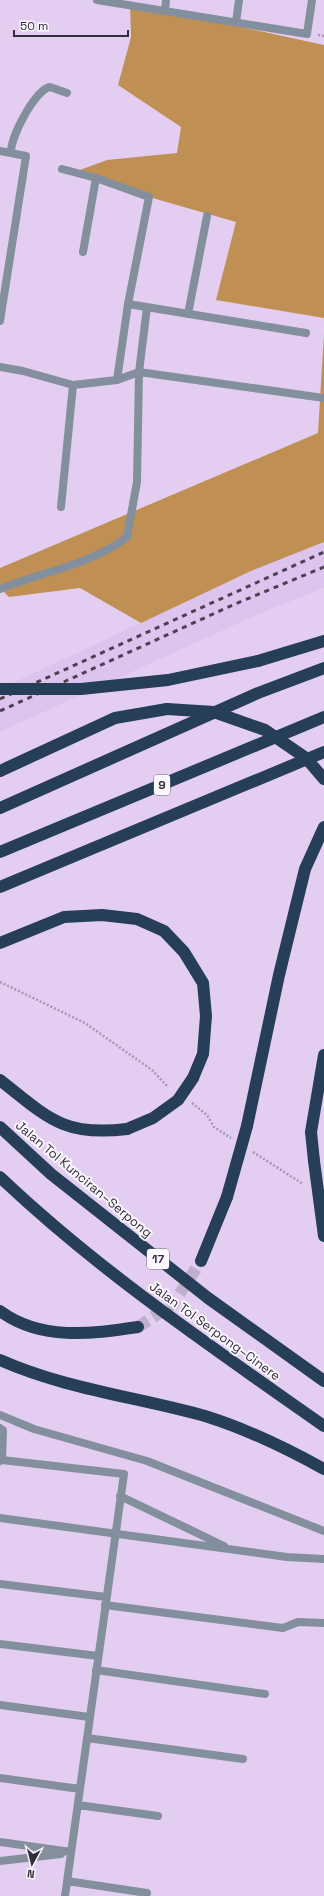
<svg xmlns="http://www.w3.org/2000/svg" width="324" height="1896" viewBox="0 0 324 1896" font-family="'Space Grotesk',sans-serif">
<rect width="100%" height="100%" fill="#e3cef2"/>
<path fill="#dcc4ef" d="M 324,542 L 324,588 L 263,612 L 0,732 L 0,689 L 251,571 Z"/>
<path fill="#c08f54" d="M 130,3 L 324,45 L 324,318 L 216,300 L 236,222 L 69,174 L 107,160 L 177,153 L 181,127 L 118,85 L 131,37 Z
M 324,334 L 324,542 L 251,571 L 141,623 L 80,588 L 9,597 L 0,588 L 0,568 L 318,433 Z"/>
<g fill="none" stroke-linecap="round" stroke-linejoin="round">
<path stroke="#c0aecd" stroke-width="12" stroke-dasharray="12 6" stroke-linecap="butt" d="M 138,1327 L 173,1304 L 201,1261"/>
<path stroke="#a796b3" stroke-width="2.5" stroke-dasharray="2 2" stroke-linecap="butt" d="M 318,35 L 324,36
M 0,982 L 85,1023 L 152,1070 L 167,1086
M 192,1103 L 207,1115 L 214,1127 L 231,1138
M 253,1152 L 303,1184"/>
<path stroke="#838f9c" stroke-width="8" d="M 97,0 L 307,34 L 312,0
M 165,11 L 166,0
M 236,22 L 239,0
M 0,151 L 26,156 L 0,321
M 11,152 C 11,136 35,90 50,87 L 67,93
M 62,169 L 96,178 L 149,197 L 128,304 L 117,380
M 83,252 L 96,178
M 128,304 L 306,333
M 188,314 L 207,216
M 0,367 L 23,371 L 73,385 L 117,380 L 139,372 L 324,398
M 61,507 L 73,385
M 0,589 C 41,572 91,565 127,537 L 137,482 L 139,372 L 147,307
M 0,1415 L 34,1429 L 147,1461 L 324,1531
M 0,1428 L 3,1430 L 2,1460
M 0,1461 L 2,1460 L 124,1474 L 65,1896
M 120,1496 L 224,1546
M 0,1518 L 287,1557 L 324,1559
M 0,1584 L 106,1597
M 105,1605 L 283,1628 L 298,1622 L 324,1623
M 0,1644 L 98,1656
M 96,1670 L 265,1694
M 0,1705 L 89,1717
M 87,1738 L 243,1759
M 0,1778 L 80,1789
M 78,1805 L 158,1816
M 0,1842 L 71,1852
M 0,1861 L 61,1854
M 67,1881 L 147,1893"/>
<path stroke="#263e57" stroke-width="12" d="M 258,661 L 324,641
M 0,771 L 115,718 L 167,709
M 0,808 L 258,693 L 324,668
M 0,852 L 324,717
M 0,887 L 324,752
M 0,943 L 64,917 L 102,915 L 137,919 L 164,931 L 184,952 L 203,983 L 206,1016 L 203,1054 L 193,1078
M 0,1080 C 47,1117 63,1137 127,1129
M 247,1126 L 279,975 L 305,869 L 324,827
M 0,1127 L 51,1174 L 208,1298 L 324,1381
M 314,1161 L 311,1132 L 324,1055
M 0,1177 C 99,1271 213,1348 324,1426
M 201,1261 L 227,1197
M 0,1311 C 41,1341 90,1334 138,1327
M 0,1360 C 65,1389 137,1397 205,1416 C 247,1429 286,1448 324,1469"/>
<path stroke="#4a4151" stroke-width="3" stroke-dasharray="5 5" stroke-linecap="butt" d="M 0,699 L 324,552
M 0,711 L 235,604 L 324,567"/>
<path stroke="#263e57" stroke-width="12" d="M 0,689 L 81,689 L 168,680 L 258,661
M 167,709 L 214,712 L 265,730 L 306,758 L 324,779
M 127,1129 L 153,1118 L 178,1100 L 193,1078
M 314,1161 L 324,1236
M 227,1197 L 247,1126"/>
</g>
<g text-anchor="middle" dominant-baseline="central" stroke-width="4" stroke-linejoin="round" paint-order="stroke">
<g fill="#fbf7fe" stroke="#706a76" stroke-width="1">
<rect x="154" y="775" width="16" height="20" rx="3"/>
<rect x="147" y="1249" width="22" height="20" rx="3"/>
</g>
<g font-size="12" font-weight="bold" fill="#352d3b">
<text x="162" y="785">9</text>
<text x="158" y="1259">17</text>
</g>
<g font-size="13" fill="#352d3b" stroke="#fbf7fe">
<text transform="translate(84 1179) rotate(40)">Jalan Tol Kunciran–Serpong</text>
<text transform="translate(215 1331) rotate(36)">Jalan Tol Serpong–Cinere</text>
</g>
</g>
<g transform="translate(32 1864) rotate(187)" stroke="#fbf7fe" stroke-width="3" paint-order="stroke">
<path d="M0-3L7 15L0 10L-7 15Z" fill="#352d3b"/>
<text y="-6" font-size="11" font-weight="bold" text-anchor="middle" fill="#352d3b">N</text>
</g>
<path d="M14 30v6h114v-6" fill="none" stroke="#352d3b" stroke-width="2"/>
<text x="20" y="30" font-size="12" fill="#352d3b" stroke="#fbf7fe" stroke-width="3" paint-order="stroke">50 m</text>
</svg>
